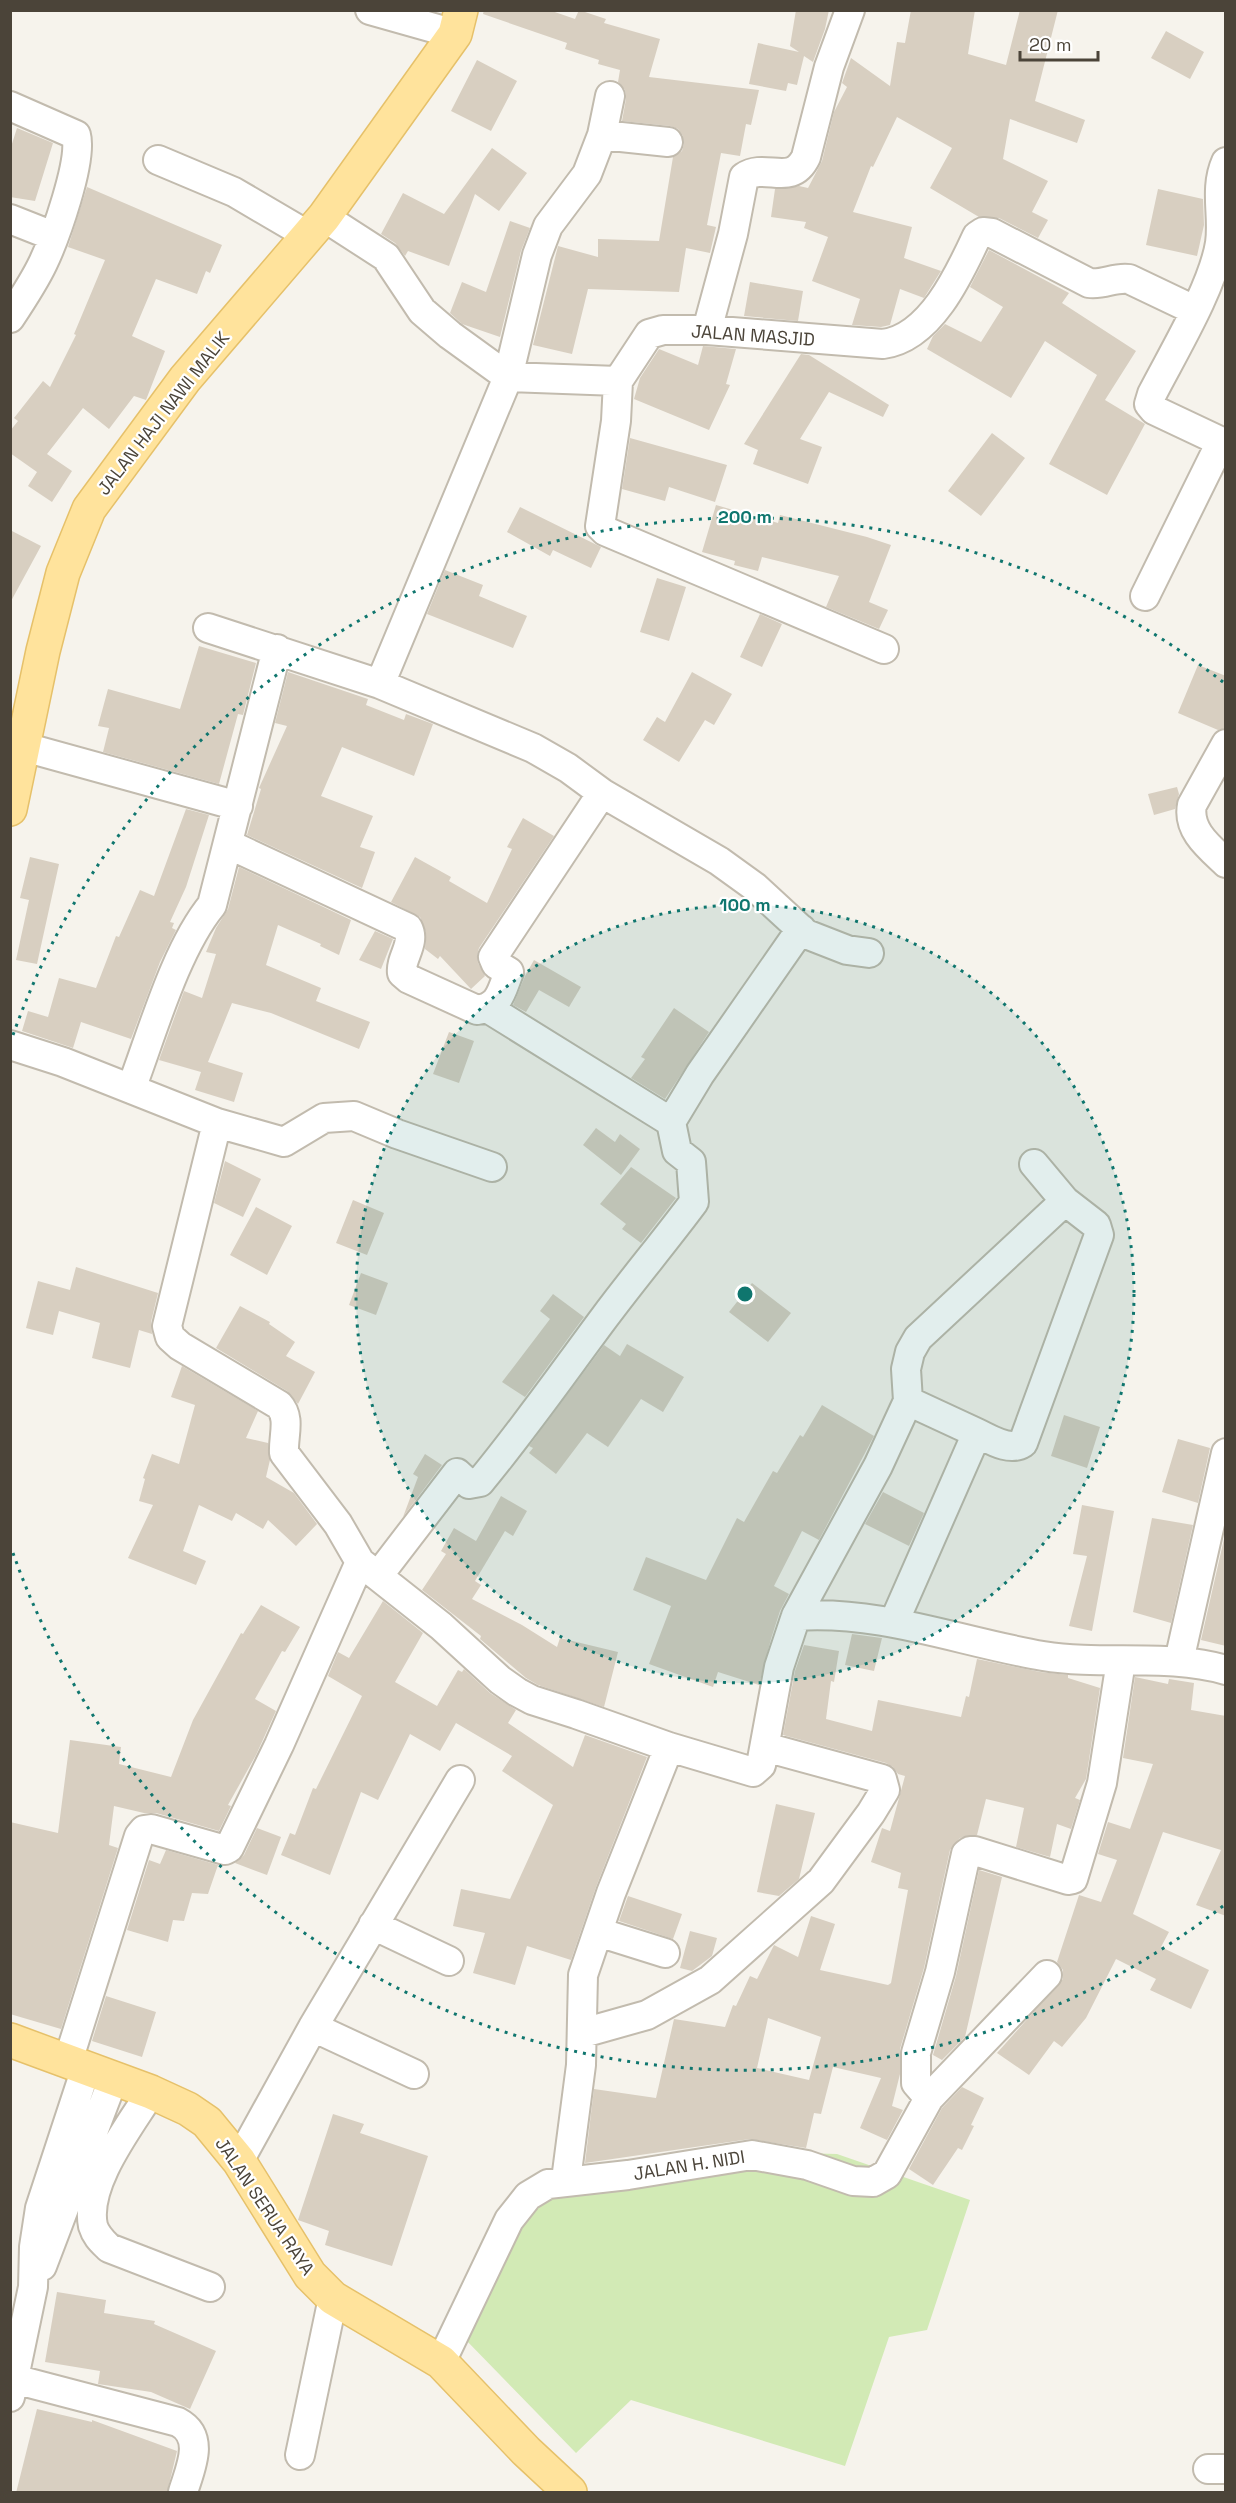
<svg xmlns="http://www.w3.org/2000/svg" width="1236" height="2503" viewBox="0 0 1236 2503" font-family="'Space Grotesk',sans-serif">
<rect width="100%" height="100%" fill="#f6f3ec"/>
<path fill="#d2eab5" d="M 728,2151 L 837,2154 L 970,2200 L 927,2330 L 889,2337 L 845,2466 L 631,2400 L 576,2453 L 464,2338 L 536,2179 Z"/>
<path fill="#d8cfc1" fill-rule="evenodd" d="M 484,10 L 549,10 L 575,19 L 579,10 L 606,19 L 604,23 L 660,39 L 649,77 L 759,90 L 751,125 L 746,124 L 740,156 L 721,153 L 707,225 L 716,227 L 710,253 L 686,248 L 679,292 L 588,289 L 572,354 L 533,345 L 558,246 L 598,257 L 598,239 L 659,241 L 673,157 L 682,151 L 684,144 L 683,136 L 678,129 L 670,126 L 622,121 L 626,99 L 625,90 L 618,82 L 620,70 L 598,64 L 599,60 L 565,49 L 567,43 L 483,14 Z
M 796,10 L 829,10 L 825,29 L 813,62 L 804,56 L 797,85 L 788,83 L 786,91 L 749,84 L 758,43 L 799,52 L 790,46 Z
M 911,10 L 975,10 L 968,54 L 1006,65 L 1020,10 L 1058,10 L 1035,101 L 1085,120 L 1077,143 L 1010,119 L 1003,159 L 1048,181 L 1032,212 L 1048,220 L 1038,238 L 999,218 L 979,217 L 930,188 L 952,148 L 897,117 L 873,167 L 871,166 L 853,212 L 912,227 L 904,258 L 941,271 L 924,298 L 900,289 L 890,325 L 881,327 L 852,325 L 860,299 L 812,281 L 828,237 L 804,228 L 806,222 L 771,217 L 775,189 L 799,186 L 808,188 L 822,161 L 834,112 L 847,87 L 842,83 L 851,58 L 890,86 L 897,42 L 905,43 Z
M 1166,31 L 1204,52 L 1190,79 L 1151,58 Z
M 477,60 L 517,81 L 491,131 L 451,111 Z
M 17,128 L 53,143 L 35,201 L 10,197 L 10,150 Z
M 492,148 L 527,173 L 499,211 L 475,194 L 449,266 L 408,251 L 405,256 L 395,243 L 381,234 L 403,193 L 444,214 Z
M 87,187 L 222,245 L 210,273 L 206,271 L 197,294 L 156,279 L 132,336 L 165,351 L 146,400 L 134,396 L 109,429 L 83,408 L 47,454 L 72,471 L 52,502 L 28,486 L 37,472 L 10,453 L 10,431 L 18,421 L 14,418 L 43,381 L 50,387 L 76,335 L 74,334 L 105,260 L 68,247 Z
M 1158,189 L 1203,199 L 1204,225 L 1197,256 L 1146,245 Z
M 510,221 L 530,228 L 521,251 L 500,337 L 462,324 L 450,313 L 462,282 L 486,292 Z
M 989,250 L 1069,293 L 1062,303 L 1136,351 L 1105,400 L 1145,424 L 1107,495 L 1049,464 L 1097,375 L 1045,341 L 1011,398 L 927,349 L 933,336 L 945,324 L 981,342 L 1003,307 L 970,287 Z
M 750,282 L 803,291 L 798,321 L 744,316 Z
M 703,346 L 736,349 L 726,384 L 730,385 L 709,430 L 634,399 L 640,378 L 659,349 L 698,365 Z
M 801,354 L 809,355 L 889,405 L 883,417 L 829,392 L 800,439 L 822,447 L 808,484 L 753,464 L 758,450 L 744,444 Z
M 992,433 L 1025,458 L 981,516 L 948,491 Z
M 630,438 L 727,465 L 715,502 L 669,487 L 665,501 L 622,489 Z
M 716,505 L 778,523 L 780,515 L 867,537 L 891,545 L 869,602 L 888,610 L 879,629 L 826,607 L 839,576 L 762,557 L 758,571 L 734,565 L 735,561 L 702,552 Z
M 520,507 L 601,547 L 591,568 L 553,550 L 550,556 L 507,532 Z
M 10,530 L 41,546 L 10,603 Z
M 445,570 L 483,585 L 479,596 L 527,616 L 513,648 L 427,614 Z
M 657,578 L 686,587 L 669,641 L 640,632 Z
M 760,614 L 782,624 L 762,667 L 740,657 Z
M 199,646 L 256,663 L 243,715 L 238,714 L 219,784 L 103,752 L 109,728 L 98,726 L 108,689 L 180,709 Z
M 1198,665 L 1226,676 L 1226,728 L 1218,730 L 1178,713 Z
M 288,672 L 368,699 L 366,705 L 404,720 L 406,714 L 433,724 L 414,776 L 342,747 L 321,796 L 373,816 L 360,847 L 375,852 L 362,888 L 247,835 L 261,789 L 259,788 L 287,726 L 275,723 Z
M 692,672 L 732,694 L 714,725 L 705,720 L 679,762 L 643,740 L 657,717 L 665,722 Z
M 1177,787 L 1179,794 L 1175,809 L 1154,815 L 1148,794 Z
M 186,809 L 209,815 L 186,887 L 170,922 L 174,923 L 172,928 L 176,930 L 160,962 L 131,1039 L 81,1022 L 73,1048 L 22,1031 L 28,1011 L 48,1017 L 59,978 L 96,988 L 116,936 L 119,937 L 140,890 L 154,896 Z
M 523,818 L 554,836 L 479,948 L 477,955 L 478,963 L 485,976 L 471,989 L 440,956 L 438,959 L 425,949 L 426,933 L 420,917 L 391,902 L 415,857 L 451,877 L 449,881 L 487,903 L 512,849 L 507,847 Z
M 30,857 L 59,864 L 37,964 L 16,960 L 29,900 L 20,898 Z
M 239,867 L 351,920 L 339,955 L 320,946 L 321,944 L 278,925 L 266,965 L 321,988 L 316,1001 L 370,1022 L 359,1049 L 271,1013 L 232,1003 L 208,1062 L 243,1073 L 234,1102 L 195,1090 L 201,1072 L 159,1060 L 184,991 L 202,998 L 216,954 L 206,952 L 216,928 L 228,909 Z
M 375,931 L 393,939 L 381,969 L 359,960 Z
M 534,960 L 581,987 L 569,1007 L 539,990 L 526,1012 L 513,1005 L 525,976 Z
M 674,1008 L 709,1032 L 665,1099 L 631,1078 L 645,1059 L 641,1057 Z
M 449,1032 L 474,1041 L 459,1083 L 433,1074 Z
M 596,1128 L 615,1142 L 620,1134 L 640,1149 L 621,1175 L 583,1145 Z
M 225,1161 L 261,1179 L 243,1217 L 214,1203 Z
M 631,1167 L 676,1198 L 641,1243 L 622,1229 L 626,1224 L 600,1204 Z
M 353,1200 L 384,1213 L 367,1255 L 336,1243 Z
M 256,1207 L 292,1226 L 267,1275 L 230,1255 Z
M 76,1267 L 158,1293 L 151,1322 L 152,1334 L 139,1330 L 130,1368 L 92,1358 L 100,1323 L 59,1311 L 53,1335 L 26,1328 L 38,1281 L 70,1290 Z
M 361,1273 L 388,1283 L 376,1315 L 349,1305 Z
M 752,1283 L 791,1313 L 768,1342 L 729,1312 Z
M 553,1294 L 584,1317 L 525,1397 L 502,1382 L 550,1319 L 540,1311 Z
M 240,1306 L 270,1322 L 269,1324 L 295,1342 L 286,1356 L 315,1372 L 298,1404 L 287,1391 L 216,1348 Z
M 627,1344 L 684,1377 L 663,1412 L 641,1399 L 608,1447 L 587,1433 L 556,1474 L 529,1453 L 533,1448 L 529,1446 L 604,1345 L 620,1356 Z
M 182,1366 L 258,1411 L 246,1438 L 268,1443 L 270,1460 L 266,1477 L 294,1493 L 317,1524 L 296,1546 L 268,1520 L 263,1529 L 236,1513 L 232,1521 L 199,1505 L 183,1551 L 206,1561 L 196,1585 L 128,1558 L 153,1505 L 139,1501 L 145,1479 L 143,1478 L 152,1454 L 179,1464 L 195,1405 L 171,1397 Z
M 822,1405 L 874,1436 L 819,1540 L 802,1531 L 774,1586 L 789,1594 L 780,1611 L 771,1639 L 759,1685 L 718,1672 L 713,1687 L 649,1664 L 671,1606 L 633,1590 L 646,1557 L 706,1580 L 737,1518 L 744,1522 L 773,1471 L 777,1473 L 800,1435 L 803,1437 Z
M 1064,1415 L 1100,1427 L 1087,1468 L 1051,1456 Z
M 1178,1439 L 1210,1448 L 1198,1503 L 1162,1492 Z
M 425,1454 L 442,1465 L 403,1517 L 418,1477 L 413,1474 Z
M 883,1492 L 924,1513 L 909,1546 L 865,1524 Z
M 501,1496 L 527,1511 L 513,1536 L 505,1531 L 475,1581 L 481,1585 L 472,1599 L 522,1625 L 557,1647 L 560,1638 L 618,1652 L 604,1707 L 538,1685 L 526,1678 L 480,1639 L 481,1636 L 422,1590 L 446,1554 L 441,1551 L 454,1528 L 476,1541 Z
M 1082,1505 L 1114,1511 L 1092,1631 L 1069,1626 L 1087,1556 L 1073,1554 Z
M 1152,1518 L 1193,1525 L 1171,1623 L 1133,1612 Z
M 1226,1530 L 1226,1646 L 1201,1640 Z
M 383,1601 L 423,1633 L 395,1682 L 437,1706 L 458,1670 L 462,1672 L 464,1669 L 490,1693 L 516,1710 L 508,1723 L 573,1767 L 585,1735 L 647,1757 L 596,1887 L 571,1960 L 527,1946 L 515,1985 L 473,1973 L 485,1933 L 453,1926 L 461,1889 L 510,1899 L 553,1805 L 502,1771 L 512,1756 L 456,1723 L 440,1751 L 410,1734 L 378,1800 L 361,1792 L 330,1875 L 281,1855 L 290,1833 L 295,1835 L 313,1788 L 316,1789 L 362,1696 L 328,1676 L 338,1652 L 349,1658 Z
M 261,1605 L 300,1627 L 285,1652 L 282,1651 L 255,1699 L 276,1711 L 256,1755 L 228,1805 L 231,1806 L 219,1831 L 156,1813 L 144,1813 L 114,1806 L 109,1845 L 118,1848 L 61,2029 L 10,2014 L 10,1822 L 58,1833 L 70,1740 L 121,1747 L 119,1764 L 171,1777 L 193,1720 L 241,1633 L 243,1634 Z
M 852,1634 L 882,1638 L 874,1671 L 845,1665 Z
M 804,1645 L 839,1651 L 834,1682 L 831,1681 L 826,1719 L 872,1731 L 878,1700 L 961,1717 L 966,1696 L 969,1697 L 977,1659 L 1040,1672 L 1068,1675 L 1068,1678 L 1100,1688 L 1086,1779 L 1075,1798 L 1080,1800 L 1071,1829 L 1057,1824 L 1050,1857 L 1016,1847 L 1024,1808 L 986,1799 L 977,1835 L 960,1838 L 950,1850 L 924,1968 L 900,2049 L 900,2074 L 892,2106 L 903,2110 L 887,2140 L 860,2128 L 881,2078 L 833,2067 L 821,2114 L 814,2113 L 806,2148 L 750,2139 L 585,2163 L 594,2089 L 656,2098 L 674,2019 L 725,2027 L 733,2005 L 736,2006 L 750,1976 L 757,1979 L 774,1945 L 798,1957 L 811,1916 L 835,1924 L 820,1970 L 888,1985 L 891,1983 L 908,1890 L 898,1888 L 901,1873 L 871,1862 L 882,1828 L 890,1831 L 905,1776 L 898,1774 L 893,1767 L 886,1763 L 783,1735 L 795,1671 ZM 768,2018 L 821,2037 L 809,2080 L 757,2068 Z
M 1135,1677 L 1168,1684 L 1169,1679 L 1194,1683 L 1191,1710 L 1226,1716 L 1226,1916 L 1196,1905 L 1221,1850 L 1163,1832 L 1133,1914 L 1169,1932 L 1161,1947 L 1209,1970 L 1191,2009 L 1150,1990 L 1156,1979 L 1116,1959 L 1086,2018 L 1062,2047 L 1054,2041 L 1029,2075 L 997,2053 L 1063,1979 L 1063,1970 L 1057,1962 L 1079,1895 L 1101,1902 L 1117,1860 L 1098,1854 L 1108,1822 L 1130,1829 L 1153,1764 L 1123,1758 Z
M 776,1804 L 815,1813 L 799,1879 L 779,1896 L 757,1892 Z
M 257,1828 L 281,1837 L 267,1875 L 235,1863 L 244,1855 Z
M 166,1850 L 218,1865 L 208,1894 L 192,1893 L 184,1921 L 173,1920 L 168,1942 L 127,1930 L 149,1860 L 160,1864 Z
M 979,1870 L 1002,1877 L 965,2037 L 942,2060 L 933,2055 L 956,1976 Z
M 628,1896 L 682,1914 L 673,1939 L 619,1921 Z
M 690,1931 L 717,1938 L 712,1956 L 692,1971 L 680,1968 Z
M 106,1996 L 156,2012 L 142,2057 L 92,2041 Z
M 962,2087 L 984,2098 L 971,2125 L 974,2126 L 962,2150 L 958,2148 L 933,2185 L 909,2169 L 942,2108 Z
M 333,2114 L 364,2124 L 360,2133 L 428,2156 L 392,2266 L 325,2245 L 329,2231 L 298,2220 Z
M 57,2292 L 106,2300 L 104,2313 L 155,2321 L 154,2324 L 216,2351 L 190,2409 L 151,2392 L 98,2384 L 100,2371 L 45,2362 Z
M 37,2409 L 92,2422 L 92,2420 L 177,2451 L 167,2493 L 16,2493 Z"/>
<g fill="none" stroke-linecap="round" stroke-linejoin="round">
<defs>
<path id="minor" d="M 370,10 L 455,34
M 10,106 L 76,135 C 83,160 55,238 43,263 C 34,282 22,300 10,318
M 602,135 L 668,142
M 158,160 L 234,192 L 309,236
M 1226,162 C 1214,189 1224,216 1220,243 C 1213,287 1173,353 1152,394 L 1149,404 L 1154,410 L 1226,444
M 324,217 L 386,257 L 422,311 L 450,335 L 508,377 L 618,381 L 649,334 L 663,330 L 707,330 L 883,344 C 930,338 959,275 977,236 L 983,232 L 992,233 L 1089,283 C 1104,285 1114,277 1129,279 L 1194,310
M 10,219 L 53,236
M 707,330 L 733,234 L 744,177 C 766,162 791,188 806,157 L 829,67 L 850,10
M 618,381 L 616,421 L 600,526 L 605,531 L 884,649
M 1145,596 L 1221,442
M 208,628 L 380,684 L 533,748 L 568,768 L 602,793 L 719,861 L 755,887 L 806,934 L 847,950 L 869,953
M 380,684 L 508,377 L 537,255 L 548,226 L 587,174 L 602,135 L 610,96
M 1226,744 L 1192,805 C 1187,830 1209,847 1226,863
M 24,747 L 238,806
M 228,844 L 408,928 C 416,943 400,958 402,973 L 409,979 L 477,1010 C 500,1007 501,992 509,972 L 496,964 L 493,957 L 602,793
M 489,1009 L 671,1122
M 10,1045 L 63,1062 L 217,1123 L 284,1142 L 324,1118 L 354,1116 L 397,1134 L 492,1167
M 131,1089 C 152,1034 175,950 212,905 L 277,649
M 217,1123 L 167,1326 L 170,1337 L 180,1346 L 279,1405 C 291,1418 283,1436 284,1453 L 338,1524 L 360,1562 L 441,1626 L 500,1680 L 517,1692 L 532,1700 L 576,1714 L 669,1747 L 753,1772 L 761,1765 L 779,1667 L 796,1616 C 882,1610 960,1642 1043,1656 C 1104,1666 1166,1653 1226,1670
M 977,1433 C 990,1439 1009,1452 1023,1443 L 1099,1235 L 1096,1225 L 1065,1201 L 1034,1164
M 378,1576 L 457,1473 L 469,1484 L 480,1482 C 524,1429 563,1373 604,1318 C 633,1279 665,1241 694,1202 L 691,1162 L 677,1151 L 671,1122 L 700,1074 L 801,929
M 796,1616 L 878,1466 L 908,1401 L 906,1369 L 910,1352 L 918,1338 L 1065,1201
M 894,1622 L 977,1433 L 908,1401
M 1179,1661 L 1226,1453
M 373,1925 L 449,1961
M 598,1932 L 665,1953
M 313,2027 L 414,2074
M 583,2033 L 647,2015 L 710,1980 L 821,1881 L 871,1813 L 885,1790 L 882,1779 L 765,1747
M 68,2061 L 139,1836 L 144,1830 L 151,1829 L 225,1850 L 229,1848 L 279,1745 L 360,1562
M 151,2092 C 130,2126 84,2184 93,2226 C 96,2236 102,2241 109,2248 L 210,2287
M 929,2098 L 916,2083 L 916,2053 L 940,1972 L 966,1854 L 970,1851 L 975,1851 L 1068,1880 L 1073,1879 L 1102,1783 L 1121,1661
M 239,2161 L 313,2027 L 460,1780
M 566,2180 L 581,2065 L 583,1975 L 611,1893 L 669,1747
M 42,2266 L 114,2077
M 441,2362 L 509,2220 L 528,2196 L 548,2184 L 628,2175 L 752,2155 L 807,2165 L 853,2181 L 873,2182 L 887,2174 L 929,2098 L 1047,1975
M 14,2379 L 178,2422 C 206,2437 190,2469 183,2492
M 10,2397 L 33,2287 L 34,2247 L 40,2208 L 86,2068
M 300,2455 L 333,2298
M 1208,2469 L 1226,2469"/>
<path id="major" d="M 10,809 L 43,651 L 63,573 L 89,509 L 185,379 L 324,217 L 455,34 L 461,10
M 10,2040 L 151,2092 L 188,2109 L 207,2122 L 239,2161 L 310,2275 L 333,2298 L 441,2362 L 526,2451 L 570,2492"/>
</defs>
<use href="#minor" stroke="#c2bbae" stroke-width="32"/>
<use href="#major" stroke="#e6c16a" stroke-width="36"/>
<use href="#minor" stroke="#fff" stroke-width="28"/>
<use href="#major" stroke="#ffe39c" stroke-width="33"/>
</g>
<circle cx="745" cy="1294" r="389" fill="#0f766e" fill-opacity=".12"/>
<g fill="none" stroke="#0f766e" stroke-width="3" stroke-dasharray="3 6">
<circle cx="745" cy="1294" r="389"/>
<path d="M1223 1906A777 777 0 0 1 13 1553M13 1035A777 777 0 0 1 1223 682"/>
</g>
<g text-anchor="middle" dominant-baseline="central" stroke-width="4.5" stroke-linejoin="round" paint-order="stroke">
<g font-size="18" fill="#4b4439" stroke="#fff">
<text transform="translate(753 335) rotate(4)">JALAN MASJID</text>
<text transform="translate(163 413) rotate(-52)">JALAN HAJI NAWI MALIK</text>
<text transform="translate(689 2165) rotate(-9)">JALAN H. NIDI</text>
<text transform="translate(265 2206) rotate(56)">JALAN SERUA RAYA</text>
</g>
</g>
<circle cx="745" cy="1294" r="9" fill="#0f766e" stroke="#fff" stroke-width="3"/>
<g font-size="18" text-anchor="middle" font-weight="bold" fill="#0f766e" stroke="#fff" stroke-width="4.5" stroke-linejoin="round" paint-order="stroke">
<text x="745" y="523">200 m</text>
<text x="745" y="911">100 m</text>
</g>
<rect width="1236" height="2503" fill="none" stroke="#4b4439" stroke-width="24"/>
<path d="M1020 51v9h78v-9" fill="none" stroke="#4b4439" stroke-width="3"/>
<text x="1029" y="51" font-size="18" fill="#4b4439" stroke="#ffffff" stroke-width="4.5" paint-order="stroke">20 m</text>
</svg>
